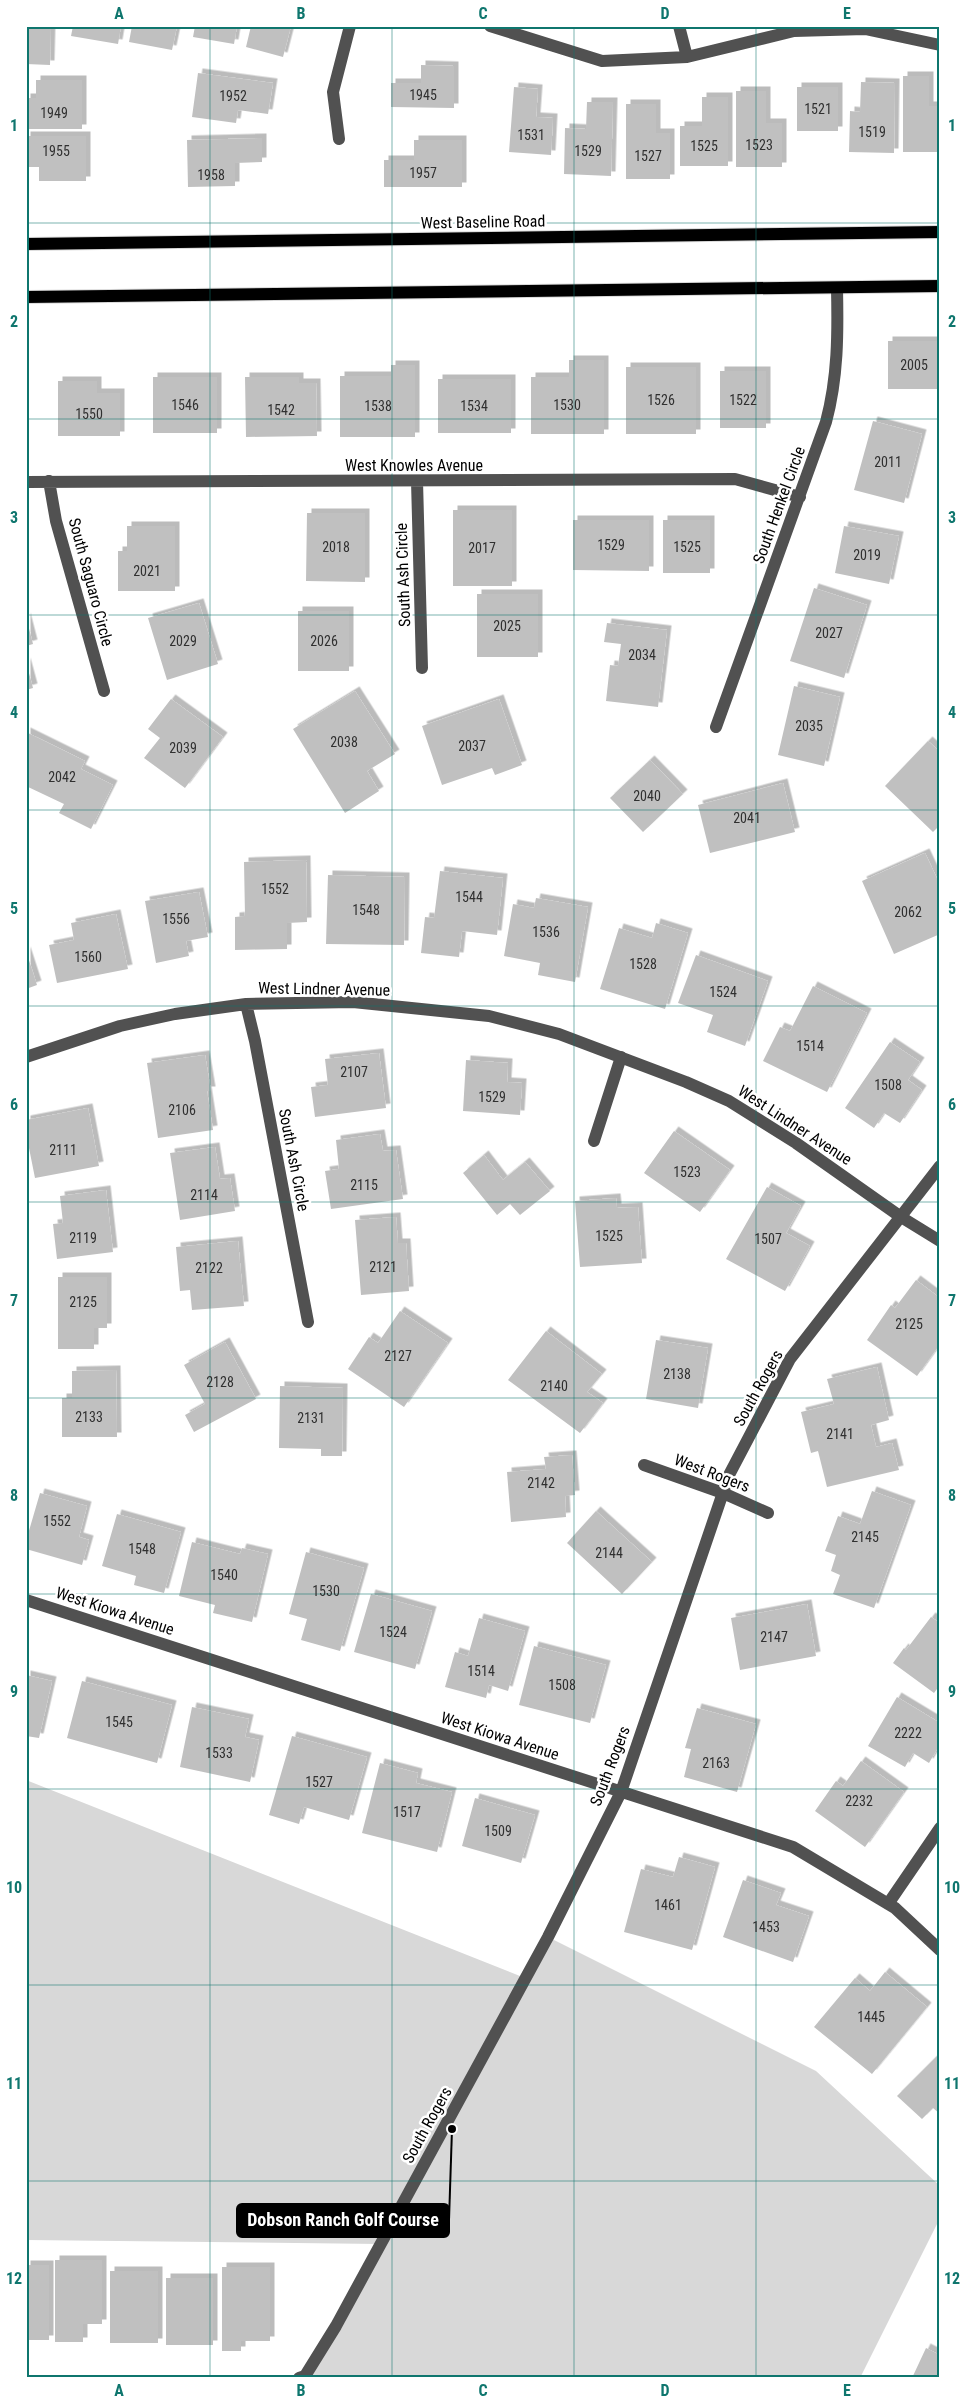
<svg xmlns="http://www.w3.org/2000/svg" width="966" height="2404" viewBox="0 0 966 2404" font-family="'Roboto Condensed',sans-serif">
<defs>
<filter id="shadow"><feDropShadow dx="4.5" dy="-4.5" stdDeviation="0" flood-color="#0004"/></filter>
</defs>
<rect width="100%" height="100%" fill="#fff"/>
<path fill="#d8d8d8" d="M 26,1780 L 525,1978 L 548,1937 L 816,2071 L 940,2186 L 940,2218 L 860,2378 L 305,2378 L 380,2244 L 26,2240 Z"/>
<path fill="#c0c0c0" filter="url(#shadow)" d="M 26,26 L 51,26 L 50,65 L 26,64 Z
M 73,26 L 121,26 L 118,44 L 71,36 Z
M 132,26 L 177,26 L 172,50 L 129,42 Z
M 195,26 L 237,26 L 234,44 L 193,37 Z
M 251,26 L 291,26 L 283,57 L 246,47 Z
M 421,65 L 454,66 L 454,108 L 391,107 L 391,83 L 421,83 Z
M 198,73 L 273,83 L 268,114 L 238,110 L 236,123 L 192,117 Z
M 903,76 L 929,76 L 929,106 L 940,106 L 940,152 L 903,152 Z
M 36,80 L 82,80 L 82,129 L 26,129 L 26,98 L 36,98 Z
M 861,82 L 895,83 L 894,153 L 849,152 L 850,111 L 860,112 Z
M 514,87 L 538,89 L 536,117 L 553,118 L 551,155 L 509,152 Z
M 797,87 L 838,87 L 838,131 L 797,131 Z
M 736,91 L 766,91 L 766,123 L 782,123 L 782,167 L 736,167 Z
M 702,97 L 728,97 L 728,166 L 680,166 L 680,126 L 702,126 Z
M 587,102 L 613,102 L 611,176 L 564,174 L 565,128 L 586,129 Z
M 626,104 L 656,104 L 656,133 L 670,133 L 670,179 L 626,179 Z
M 26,136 L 86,136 L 86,181 L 39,181 L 39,167 L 26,167 Z
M 262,138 L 262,162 L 235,163 L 235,186 L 188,187 L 187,140 Z
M 414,140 L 462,140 L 462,187 L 384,187 L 384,160 L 414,160 Z
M 888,341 L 940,341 L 940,389 L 888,389 Z
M 569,360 L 604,360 L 604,434 L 531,434 L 531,377 L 569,377 Z
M 391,365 L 415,365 L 415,437 L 340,437 L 340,376 L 391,376 Z
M 626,367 L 696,367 L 696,434 L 626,434 Z
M 720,371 L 766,371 L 766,428 L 720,428 Z
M 153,377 L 217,377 L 217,433 L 153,433 Z
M 245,377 L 299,377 L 299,383 L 316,383 L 317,436 L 246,437 Z
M 438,379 L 511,379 L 511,433 L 438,433 Z
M 58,381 L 97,381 L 97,393 L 120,393 L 120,436 L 58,436 Z
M 873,421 L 922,434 L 904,503 L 854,490 Z
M 453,510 L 512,510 L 512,586 L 453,586 Z
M 307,513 L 365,513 L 365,582 L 306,581 Z
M 573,520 L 649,520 L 649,571 L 573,570 Z
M 663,520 L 710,520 L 710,573 L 663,573 Z
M 127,526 L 175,526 L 175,591 L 118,591 L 118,551 L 127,551 Z
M 844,526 L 899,536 L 889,584 L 835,573 Z
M 814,588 L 867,605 L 844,678 L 790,661 Z
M 477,594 L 538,594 L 538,657 L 477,657 Z
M 199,603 L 218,664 L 167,680 L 148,618 Z
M 298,611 L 349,611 L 349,671 L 298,671 Z
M 26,617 L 33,644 L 26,646 Z
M 607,623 L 667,630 L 658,707 L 606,701 L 610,665 L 618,666 L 621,644 L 604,642 Z
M 26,662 L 33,688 L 26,690 Z
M 794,686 L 840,697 L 824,766 L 778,755 Z
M 355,691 L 395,754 L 367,771 L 379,791 L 345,813 L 293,729 Z
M 171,699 L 223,737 L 185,788 L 144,758 L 160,738 L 148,729 Z
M 499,699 L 522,765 L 495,775 L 492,768 L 442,785 L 422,726 Z
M 26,732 L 85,761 L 81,769 L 113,785 L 91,829 L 59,813 L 64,804 L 26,786 Z
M 928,741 L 940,752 L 940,825 L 933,832 L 885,786 Z
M 650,760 L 683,794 L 643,832 L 610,798 Z
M 783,783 L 795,832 L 710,853 L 698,805 Z
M 925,853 L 940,885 L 940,934 L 894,954 L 862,881 Z
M 306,860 L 307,922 L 287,923 L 287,949 L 235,950 L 235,917 L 245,916 L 244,862 Z
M 440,871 L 503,878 L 497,935 L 462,931 L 459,957 L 421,953 L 425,917 L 434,918 Z
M 328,875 L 405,877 L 404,945 L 326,944 Z
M 199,892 L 208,937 L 186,941 L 189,956 L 156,963 L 145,901 Z
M 536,898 L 588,907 L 575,982 L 538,975 L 540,963 L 504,956 L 513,904 L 534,908 Z
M 116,914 L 128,969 L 57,983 L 49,945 L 74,940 L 71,923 Z
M 656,923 L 688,933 L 665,1009 L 600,989 L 619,928 L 652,938 Z
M 26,951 L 37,985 L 26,989 Z
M 696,955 L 768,981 L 745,1046 L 707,1032 L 713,1015 L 678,1003 Z
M 813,986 L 867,1013 L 827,1092 L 763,1061 L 780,1027 L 790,1031 Z
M 890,1042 L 920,1062 L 908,1080 L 922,1090 L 900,1123 L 884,1113 L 874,1128 L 845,1108 Z
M 379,1053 L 386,1108 L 315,1117 L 311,1087 L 328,1085 L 325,1059 Z
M 205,1055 L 211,1091 L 207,1091 L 213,1130 L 158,1138 L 147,1063 Z
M 466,1060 L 508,1063 L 507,1082 L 522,1083 L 520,1115 L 463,1111 Z
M 88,1108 L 99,1166 L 35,1178 L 26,1133 L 26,1120 Z
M 674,1131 L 730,1170 L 700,1212 L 644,1173 Z
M 380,1134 L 383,1151 L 396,1150 L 403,1199 L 331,1209 L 325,1171 L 339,1169 L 336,1140 Z
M 215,1147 L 220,1179 L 230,1178 L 235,1211 L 180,1220 L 170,1153 Z
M 484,1155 L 503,1180 L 525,1162 L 550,1191 L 520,1215 L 510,1204 L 497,1215 L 463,1173 Z
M 767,1187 L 801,1206 L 786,1233 L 810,1246 L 785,1291 L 726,1259 Z
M 106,1190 L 113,1252 L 57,1259 L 53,1224 L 63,1223 L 60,1196 Z
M 616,1198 L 617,1208 L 638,1207 L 642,1263 L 580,1267 L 575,1201 Z
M 396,1217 L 398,1243 L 406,1243 L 409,1291 L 361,1295 L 355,1220 Z
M 238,1241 L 244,1306 L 192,1310 L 190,1290 L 180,1291 L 176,1247 Z
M 58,1277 L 107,1277 L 107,1328 L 94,1328 L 94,1349 L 58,1349 Z
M 916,1280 L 940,1298 L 940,1344 L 917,1376 L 867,1340 L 891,1305 L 895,1308 Z
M 400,1311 L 448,1343 L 404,1407 L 348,1369 L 369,1337 L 378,1343 Z
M 546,1331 L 602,1374 L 587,1392 L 603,1403 L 580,1433 L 508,1380 Z
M 656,1340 L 708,1348 L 698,1408 L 646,1399 Z
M 225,1342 L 256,1399 L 194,1432 L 185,1415 L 205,1404 L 184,1365 Z
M 877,1367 L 889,1420 L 871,1425 L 876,1447 L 892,1443 L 899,1470 L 827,1487 L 818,1451 L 811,1453 L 801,1412 L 834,1404 L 827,1379 Z
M 116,1370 L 117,1437 L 62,1437 L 62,1398 L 72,1398 L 72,1371 Z
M 280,1386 L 343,1388 L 342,1456 L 321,1456 L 321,1449 L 279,1448 Z
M 572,1455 L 575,1495 L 565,1496 L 566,1517 L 511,1522 L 507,1472 L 546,1469 L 544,1457 Z
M 872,1491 L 911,1505 L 874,1608 L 833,1594 L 840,1575 L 831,1571 L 836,1555 L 825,1551 L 838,1516 L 860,1524 Z
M 40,1493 L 87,1506 L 79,1537 L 89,1540 L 82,1565 L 26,1549 L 26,1541 Z
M 596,1511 L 652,1562 L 622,1594 L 567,1543 Z
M 117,1514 L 181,1532 L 164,1593 L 134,1585 L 136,1576 L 102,1566 Z
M 192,1542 L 240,1554 L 242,1548 L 268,1554 L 252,1622 L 213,1613 L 215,1605 L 179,1596 Z
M 306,1552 L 364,1568 L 340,1651 L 301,1640 L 307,1619 L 289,1614 Z
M 371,1594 L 432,1611 L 415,1669 L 354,1652 Z
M 807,1604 L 816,1656 L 740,1670 L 731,1618 Z
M 931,1617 L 940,1623 L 940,1685 L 934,1693 L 893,1663 L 904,1648 L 906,1650 Z
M 479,1618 L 525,1631 L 508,1691 L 489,1685 L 486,1698 L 445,1687 L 455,1652 L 468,1656 Z
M 534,1646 L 606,1665 L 590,1723 L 519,1705 Z
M 26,1675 L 52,1681 L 39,1738 L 26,1736 Z
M 82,1681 L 172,1705 L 157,1763 L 67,1738 Z
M 897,1697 L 940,1723 L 940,1744 L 929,1763 L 913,1753 L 905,1767 L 868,1746 Z
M 192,1707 L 249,1719 L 245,1737 L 259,1740 L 250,1782 L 180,1767 Z
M 697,1708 L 756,1724 L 737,1792 L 684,1777 L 691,1749 L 685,1748 Z
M 292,1736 L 367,1757 L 349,1820 L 304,1807 L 299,1824 L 269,1815 Z
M 861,1761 L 904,1792 L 865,1847 L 815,1811 L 836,1781 L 843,1786 Z
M 380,1763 L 418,1773 L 416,1783 L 452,1792 L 437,1852 L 362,1833 Z
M 475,1798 L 535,1815 L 521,1863 L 462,1846 Z
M 679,1857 L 715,1867 L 692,1950 L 624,1932 L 641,1869 L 673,1877 Z
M 743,1880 L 781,1893 L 776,1905 L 809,1916 L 793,1962 L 723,1937 Z
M 885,1972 L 927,2007 L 872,2074 L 814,2027 L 855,1978 L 870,1991 Z
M 940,2053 L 940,2114 L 933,2108 L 922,2119 L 897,2096 Z
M 55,2260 L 102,2260 L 102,2324 L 83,2324 L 83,2342 L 55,2342 Z
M 26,2265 L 49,2265 L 49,2340 L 26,2340 Z
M 222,2267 L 270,2267 L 270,2341 L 241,2341 L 241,2351 L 222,2351 Z
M 110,2271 L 158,2271 L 158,2343 L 110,2343 Z
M 166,2278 L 213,2278 L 213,2345 L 166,2345 Z
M 926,2348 L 940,2355 L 940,2378 L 912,2378 Z"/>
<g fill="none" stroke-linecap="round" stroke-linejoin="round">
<defs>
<path id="major" d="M 26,244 L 940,232
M 26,297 L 940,286"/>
</defs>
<use href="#major" stroke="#dbdbdb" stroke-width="14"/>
<path stroke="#515151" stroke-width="12" d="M 490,26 L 602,61 L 687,57 L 794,31 L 865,29 L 940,45
M 679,26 L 687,57
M 339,139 L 333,92 L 350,26
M 49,481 L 56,521 L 104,691
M 417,481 L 422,668
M 26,482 L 735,479 L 800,497
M 716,727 L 826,422 C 838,377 838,334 837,288
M 246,1004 L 255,1041 L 308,1322
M 26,1057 L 120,1026 L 175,1014 L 246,1004 L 353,1002 L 489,1016 L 559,1034 L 686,1082 L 729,1101 L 796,1143 L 901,1217 L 940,1241
M 594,1141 L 621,1057
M 644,1465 L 723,1493 L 768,1513
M 26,1600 L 793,1847 L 895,1908 L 940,1950
M 888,1904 L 940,1828
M 299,2378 L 305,2376 L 336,2326 L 548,1937 L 621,1792 L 729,1475 L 790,1359 L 940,1166"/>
<use href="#major" stroke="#000" stroke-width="12"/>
</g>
<path fill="none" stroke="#0f766e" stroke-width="1" stroke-opacity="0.55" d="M 210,26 L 210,2378M 392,26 L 392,2378M 574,26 L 574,2378M 756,26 L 756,2378M 26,223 L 940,223M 26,419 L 940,419M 26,615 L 940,615M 26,810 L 940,810M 26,1006 L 940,1006M 26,1202 L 940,1202M 26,1398 L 940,1398M 26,1594 L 940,1594M 26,1789 L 940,1789M 26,1985 L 940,1985M 26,2181 L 940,2181"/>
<g text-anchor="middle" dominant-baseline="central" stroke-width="5" stroke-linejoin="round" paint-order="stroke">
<g font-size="14" fill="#303030">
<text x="423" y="95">1945</text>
<text x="233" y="96">1952</text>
<text x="818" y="109">1521</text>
<text x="54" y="113">1949</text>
<text x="872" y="132">1519</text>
<text x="531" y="135">1531</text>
<text x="759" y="145">1523</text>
<text x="704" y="146">1525</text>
<text x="56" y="151">1955</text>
<text x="588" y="151">1529</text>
<text x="648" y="156">1527</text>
<text x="423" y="173">1957</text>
<text x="211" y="175">1958</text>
<text x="914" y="365">2005</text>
<text x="661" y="400">1526</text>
<text x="743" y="400">1522</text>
<text x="185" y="405">1546</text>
<text x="567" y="405">1530</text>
<text x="378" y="406">1538</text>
<text x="474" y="406">1534</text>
<text x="281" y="410">1542</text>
<text x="89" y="414">1550</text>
<text x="888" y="462">2011</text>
<text x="611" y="545">1529</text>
<text x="336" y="547">2018</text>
<text x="687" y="547">1525</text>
<text x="482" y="548">2017</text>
<text x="867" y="555">2019</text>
<text x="147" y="571">2021</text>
<text x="507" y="626">2025</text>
<text x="829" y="633">2027</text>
<text x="183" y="641">2029</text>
<text x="324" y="641">2026</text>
<text x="642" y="655">2034</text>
<text x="809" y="726">2035</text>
<text x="344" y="742">2038</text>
<text x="472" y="746">2037</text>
<text x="183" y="748">2039</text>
<text x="62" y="777">2042</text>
<text x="647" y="796">2040</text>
<text x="747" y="818">2041</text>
<text x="275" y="889">1552</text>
<text x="469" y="897">1544</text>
<text x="366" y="910">1548</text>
<text x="908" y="912">2062</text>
<text x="176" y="919">1556</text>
<text x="546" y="932">1536</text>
<text x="88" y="957">1560</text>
<text x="643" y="964">1528</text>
<text x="723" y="992">1524</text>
<text x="810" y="1046">1514</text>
<text x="354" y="1072">2107</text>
<text x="888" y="1085">1508</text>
<text x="492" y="1097">1529</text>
<text x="182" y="1110">2106</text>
<text x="63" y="1150">2111</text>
<text x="687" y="1172">1523</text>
<text x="364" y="1185">2115</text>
<text x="204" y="1195">2114</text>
<text x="609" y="1236">1525</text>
<text x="83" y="1238">2119</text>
<text x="768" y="1239">1507</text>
<text x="383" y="1267">2121</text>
<text x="209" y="1268">2122</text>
<text x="83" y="1302">2125</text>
<text x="909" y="1324">2125</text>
<text x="398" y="1356">2127</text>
<text x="677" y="1374">2138</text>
<text x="220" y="1382">2128</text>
<text x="554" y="1386">2140</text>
<text x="89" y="1417">2133</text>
<text x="311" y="1418">2131</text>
<text x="840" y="1434">2141</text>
<text x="541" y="1483">2142</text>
<text x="57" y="1521">1552</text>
<text x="865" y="1537">2145</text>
<text x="142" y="1549">1548</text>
<text x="609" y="1553">2144</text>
<text x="224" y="1575">1540</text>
<text x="326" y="1591">1530</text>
<text x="393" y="1632">1524</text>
<text x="774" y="1637">2147</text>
<text x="481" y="1671">1514</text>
<text x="562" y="1685">1508</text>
<text x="119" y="1722">1545</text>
<text x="908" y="1733">2222</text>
<text x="219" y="1753">1533</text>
<text x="716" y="1763">2163</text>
<text x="319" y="1782">1527</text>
<text x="859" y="1801">2232</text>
<text x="407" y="1812">1517</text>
<text x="498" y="1831">1509</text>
<text x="668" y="1905">1461</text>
<text x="766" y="1927">1453</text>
<text x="871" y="2017">1445</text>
</g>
<g font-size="16" fill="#000" stroke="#fff">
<text transform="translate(483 222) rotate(-1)">West Baseline Road</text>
<text x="414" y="465">West Knowles Avenue</text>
<text transform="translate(779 505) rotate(-70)">South Henkel Circle</text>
<text transform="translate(403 575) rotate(-92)">South Ash Circle</text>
<text transform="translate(91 582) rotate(75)">South Saguaro Circle</text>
<text transform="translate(324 989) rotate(1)">West Lindner Avenue</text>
<text transform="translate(795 1125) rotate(33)">West Lindner Avenue</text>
<text transform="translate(294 1160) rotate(79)">South Ash Circle</text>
<text transform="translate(758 1388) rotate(-61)">South Rogers</text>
<text transform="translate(712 1473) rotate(21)">West Rogers</text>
<text transform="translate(115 1611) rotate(18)">West Kiowa Avenue</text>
<text transform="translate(500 1736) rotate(18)">West Kiowa Avenue</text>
<text transform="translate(610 1766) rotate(-69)">South Rogers</text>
<text transform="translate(427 2125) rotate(-61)">South Rogers</text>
</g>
</g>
<path fill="none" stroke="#000" stroke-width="2" d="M452 2129L449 2220"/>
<circle fill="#000" stroke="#fff" stroke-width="2" cx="452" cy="2129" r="5"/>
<rect fill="#000" stroke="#000" stroke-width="2" x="237" y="2204" width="212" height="33" rx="5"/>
<g font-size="18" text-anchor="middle" font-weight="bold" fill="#fff">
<text x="343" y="2226">Dobson Ranch Golf Course</text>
</g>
<rect width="966" height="2404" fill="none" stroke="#ffffff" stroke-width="55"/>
<rect x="28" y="28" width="910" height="2348" fill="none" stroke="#0f766e" stroke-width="2"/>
<g font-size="16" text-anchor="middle" font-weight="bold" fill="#0f766e">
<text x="119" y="19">A</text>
<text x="301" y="19">B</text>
<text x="483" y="19">C</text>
<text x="665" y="19">D</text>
<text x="847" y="19">E</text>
<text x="14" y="131">1</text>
<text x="952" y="131">1</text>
<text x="14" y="327">2</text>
<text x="952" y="327">2</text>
<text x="14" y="523">3</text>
<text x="952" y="523">3</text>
<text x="14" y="718">4</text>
<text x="952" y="718">4</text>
<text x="14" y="914">5</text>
<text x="952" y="914">5</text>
<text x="14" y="1110">6</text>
<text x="952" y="1110">6</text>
<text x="14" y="1306">7</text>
<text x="952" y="1306">7</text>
<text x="14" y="1501">8</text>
<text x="952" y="1501">8</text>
<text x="14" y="1697">9</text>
<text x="952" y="1697">9</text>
<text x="14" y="1893">10</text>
<text x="952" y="1893">10</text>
<text x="14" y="2089">11</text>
<text x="952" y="2089">11</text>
<text x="14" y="2284">12</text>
<text x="952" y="2284">12</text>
<text x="119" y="2396">A</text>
<text x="301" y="2396">B</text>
<text x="483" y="2396">C</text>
<text x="665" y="2396">D</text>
<text x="847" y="2396">E</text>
</g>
</svg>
